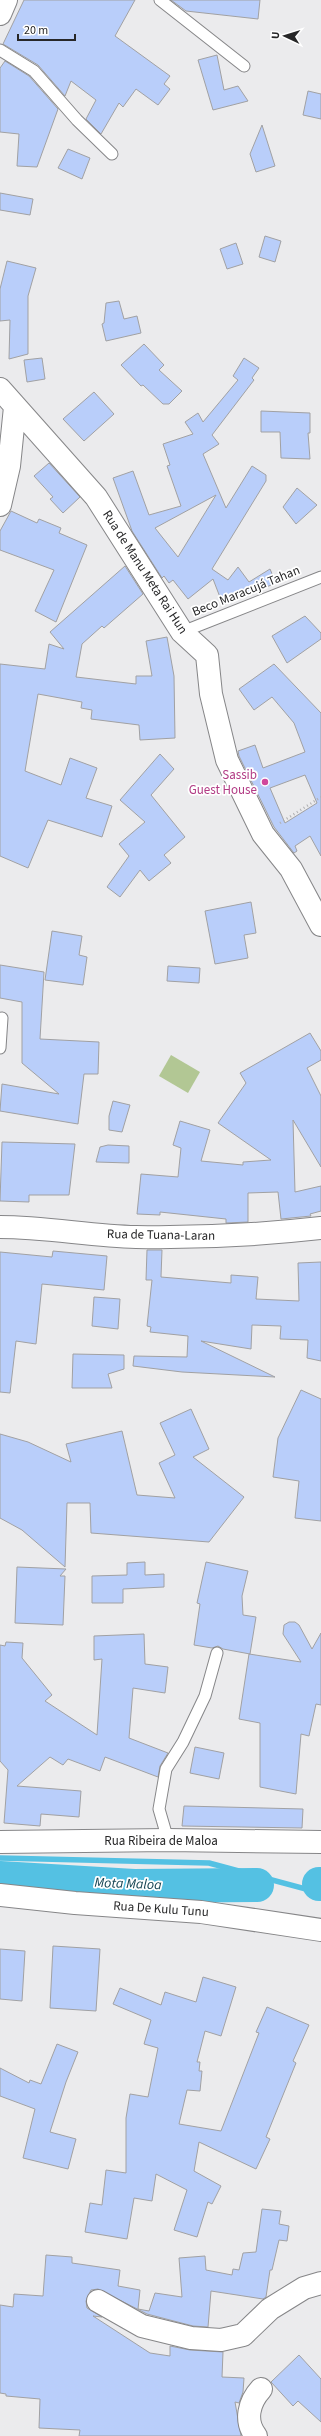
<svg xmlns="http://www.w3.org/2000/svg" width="321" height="2436" viewBox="0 0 321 2436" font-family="'Source Sans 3',sans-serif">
<rect width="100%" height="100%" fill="#ebebed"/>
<path fill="#b2c794" d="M 171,1055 L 200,1072 L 188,1093 L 159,1076 Z"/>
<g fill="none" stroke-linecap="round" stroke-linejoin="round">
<path stroke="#54c1e3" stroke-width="5.5" d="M 0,1858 L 209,1863 L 321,1893"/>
<path stroke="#54c1e3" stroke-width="34" d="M 0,1878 L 134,1886 L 257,1885
M 319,1884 L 321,1884"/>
</g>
<path fill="#b9cefa" stroke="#a1a1a3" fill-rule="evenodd" d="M 24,0 L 135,0 L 115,36 L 170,76 L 164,84 L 170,89 L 158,105 L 136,89 L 123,107 L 119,103 L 101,134 L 86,119 L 96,100 L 71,81 L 65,96 L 38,65 L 3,44 Z
M 171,0 L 260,0 L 258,19 L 186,11 Z
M 217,55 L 224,90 L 238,86 L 248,101 L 213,110 L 198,60 Z
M 5,61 L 29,76 L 58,109 L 37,167 L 17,166 L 19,134 L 0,132 L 0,68 Z
M 308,91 L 321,94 L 321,119 L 303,115 Z
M 262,125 L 275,166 L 256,172 L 250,154 Z
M 68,149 L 90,158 L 82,179 L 58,168 Z
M 0,193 L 33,199 L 30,215 L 0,210 Z
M 265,236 L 281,241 L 275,262 L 259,257 Z
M 236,243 L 243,264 L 227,269 L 220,249 Z
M 7,261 L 36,268 L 28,296 L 28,354 L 9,359 L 10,320 L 0,321 L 0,289 Z
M 119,301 L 124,319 L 137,316 L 141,333 L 106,341 L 102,324 L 104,323 L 106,303 Z
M 144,344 L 164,365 L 159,370 L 182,391 L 169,404 L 163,404 L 143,385 L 141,386 L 121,365 Z
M 42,358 L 45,379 L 27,382 L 24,360 Z
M 244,358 L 259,368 L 252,378 L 254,380 L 212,435 L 219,444 L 203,454 L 226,508 L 252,466 L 266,475 L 266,481 L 212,569 L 228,580 L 238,567 L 249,582 L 270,569 L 276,583 L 223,605 L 213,579 L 188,599 L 173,580 L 169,583 L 164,576 L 162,578 L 132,531 L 113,478 L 133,471 L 149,515 L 181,506 L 167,466 L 170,465 L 163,444 L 193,434 L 185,422 L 198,413 L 203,422 L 238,380 L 233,376 ZM 216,495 L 178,557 L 155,528 Z
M 94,392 L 114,414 L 84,441 L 63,419 Z
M 261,411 L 310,413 L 310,433 L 308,433 L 310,459 L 281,458 L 280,432 L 261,432 Z
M 49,463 L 80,497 L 63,513 L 50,499 L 53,497 L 34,476 Z
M 297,488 L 317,505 L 296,524 L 283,507 Z
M 11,511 L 37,523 L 39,519 L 61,528 L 59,533 L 87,545 L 56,622 L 35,611 L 54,570 L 0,550 L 0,531 Z
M 125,566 L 143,594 L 104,628 L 102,626 L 82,644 L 76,677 L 136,684 L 136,676 L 152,676 L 146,641 L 167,637 L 174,676 L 175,738 L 140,740 L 139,725 L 91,719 L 92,710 L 81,708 L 82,702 L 38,694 L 25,771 L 61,785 L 70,758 L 97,768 L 86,798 L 112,806 L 102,837 L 48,820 L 28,868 L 0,856 L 0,664 L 45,669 L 49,644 L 64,649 L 50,632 Z
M 305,616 L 321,633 L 321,639 L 287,663 L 272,636 Z
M 274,664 L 321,713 L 321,856 L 310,836 L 295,846 L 297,851 L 294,853 L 274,827 L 239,756 L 238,751 L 255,745 L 263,768 L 305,752 L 294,723 L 272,697 L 254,710 L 239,689 ZM 305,775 L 317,803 L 285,823 L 270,788 Z
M 160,754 L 174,769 L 151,795 L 185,837 L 164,855 L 171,863 L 149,881 L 140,870 L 120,897 L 107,887 L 129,856 L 119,844 L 145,822 L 120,800 Z
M 251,902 L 256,933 L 244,935 L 248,958 L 215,964 L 205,911 Z
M 52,931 L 82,936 L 79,955 L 87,957 L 83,985 L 45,980 Z
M 0,965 L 44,972 L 40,1039 L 99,1042 L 98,1074 L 84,1074 L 78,1124 L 0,1111 L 2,1084 L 59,1094 L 22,1063 L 22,1002 L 0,998 Z
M 168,966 L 200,968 L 199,983 L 167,981 Z
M 310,1033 L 321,1051 L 321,1060 L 307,1068 L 321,1096 L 321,1167 L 293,1120 L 295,1192 L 321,1186 L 321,1211 L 310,1214 L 311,1216 L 281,1219 L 278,1192 L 248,1193 L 248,1222 L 226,1223 L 226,1219 L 160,1212 L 160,1215 L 137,1214 L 141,1174 L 178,1177 L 181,1148 L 173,1145 L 180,1121 L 210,1130 L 201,1161 L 243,1165 L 243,1162 L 271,1160 L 218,1123 L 246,1083 L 240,1073 Z
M 113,1101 L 130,1105 L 122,1132 L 109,1130 L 109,1116 Z
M 2,1142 L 75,1144 L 69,1195 L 29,1195 L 29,1202 L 0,1201 Z
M 108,1145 L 129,1146 L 129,1163 L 96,1162 L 100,1147 Z
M 147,1250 L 162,1250 L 161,1277 L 231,1283 L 231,1275 L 258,1277 L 256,1299 L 299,1301 L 298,1263 L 321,1262 L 321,1361 L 307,1358 L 308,1340 L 280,1339 L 281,1326 L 252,1325 L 251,1349 L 201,1341 L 275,1377 L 182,1372 L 133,1366 L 134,1356 L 187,1357 L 188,1336 L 150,1332 L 151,1327 L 147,1326 L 152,1280 L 146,1280 Z
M 53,1251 L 107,1256 L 104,1290 L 42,1284 L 36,1344 L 16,1341 L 10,1393 L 0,1392 L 0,1252 L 52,1257 Z
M 94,1297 L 120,1299 L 118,1329 L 92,1326 Z
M 73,1354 L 124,1355 L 124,1369 L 108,1374 L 112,1388 L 72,1388 Z
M 301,1390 L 321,1399 L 321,1521 L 295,1518 L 299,1481 L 273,1477 L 278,1438 Z
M 191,1409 L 209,1449 L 193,1457 L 244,1497 L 209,1542 L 91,1533 L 90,1503 L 67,1503 L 65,1567 L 22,1530 L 0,1518 L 0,1434 L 28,1442 L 71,1462 L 66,1444 L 122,1431 L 137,1495 L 175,1498 L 159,1463 L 175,1455 L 160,1423 Z
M 145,1562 L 145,1575 L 164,1574 L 164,1587 L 123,1589 L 123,1603 L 92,1603 L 92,1576 L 127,1575 L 127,1563 Z
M 206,1562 L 248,1571 L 242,1596 L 243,1615 L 256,1617 L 250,1654 L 223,1649 L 218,1646 L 212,1648 L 194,1645 L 200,1604 L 197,1603 Z
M 17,1567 L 66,1569 L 60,1576 L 65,1576 L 63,1625 L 15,1623 Z
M 289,1622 L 295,1622 L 299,1625 L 312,1649 L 321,1633 L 321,1705 L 316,1704 L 309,1736 L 301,1734 L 296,1794 L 260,1787 L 260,1723 L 239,1719 L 249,1654 L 301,1662 L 283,1634 L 284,1625 Z
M 144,1634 L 145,1664 L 168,1667 L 165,1693 L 133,1688 L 129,1738 L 168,1753 L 160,1766 L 158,1777 L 105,1757 L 100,1771 L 68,1759 L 63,1765 L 50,1757 L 17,1786 L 81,1791 L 79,1817 L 41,1814 L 40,1826 L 4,1823 L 8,1770 L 0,1761 L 0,1645 L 5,1646 L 6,1642 L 23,1643 L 22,1658 L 52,1695 L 45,1701 L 97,1735 L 102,1659 L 94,1660 L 94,1636 Z
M 195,1747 L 224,1753 L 219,1779 L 190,1773 Z
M 184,1806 L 303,1809 L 302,1828 L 182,1826 Z
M 53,1946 L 100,1949 L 96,2011 L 50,2008 Z
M 0,1949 L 25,1951 L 22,2001 L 0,1999 Z
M 203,1977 L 236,1987 L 221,2036 L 205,2031 L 197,2062 L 200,2062 L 199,2071 L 202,2071 L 200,2091 L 187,2090 L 179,2124 L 221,2131 L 259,2033 L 256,2032 L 267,2007 L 309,2025 L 293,2061 L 296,2063 L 266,2137 L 270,2139 L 256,2169 L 199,2142 L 194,2171 L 221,2186 L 212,2204 L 208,2202 L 197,2237 L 174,2230 L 187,2190 L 156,2174 L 152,2201 L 134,2198 L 127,2239 L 85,2232 L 90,2203 L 102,2205 L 106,2170 L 126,2173 L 126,2118 L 130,2094 L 148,2097 L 158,2048 L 144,2044 L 151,2020 L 113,2004 L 120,1988 L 161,2005 L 165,1992 L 196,2002 Z
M 57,2044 L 78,2052 L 66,2082 L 50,2132 L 76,2139 L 68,2169 L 23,2158 L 35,2109 L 0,2096 L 0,2068 L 29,2083 L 30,2080 L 41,2084 Z
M 262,2209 L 281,2211 L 279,2224 L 289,2226 L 287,2241 L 279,2240 L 272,2270 L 270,2270 L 266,2297 L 263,2299 L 211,2291 L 208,2327 L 193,2326 L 147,2314 L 98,2289 L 91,2290 L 86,2301 L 87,2308 L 102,2317 L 93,2316 L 150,2353 L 170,2356 L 170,2346 L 190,2350 L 223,2352 L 222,2377 L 244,2378 L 243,2392 L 239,2403 L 235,2402 L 241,2436 L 79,2436 L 80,2430 L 39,2428 L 40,2399 L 6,2396 L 6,2394 L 0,2393 L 0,2305 L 13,2307 L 14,2294 L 43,2296 L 46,2255 L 72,2257 L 72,2263 L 120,2270 L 118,2286 L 140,2290 L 138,2309 L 149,2311 L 155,2293 L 182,2297 L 179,2258 L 205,2256 L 206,2270 L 232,2275 L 233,2269 L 239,2270 L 243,2253 L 256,2252 Z
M 299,2355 L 321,2379 L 321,2422 L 298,2401 L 293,2406 L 271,2382 Z"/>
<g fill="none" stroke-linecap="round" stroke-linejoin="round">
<defs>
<path id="service" d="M 160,0 L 244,66
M 0,50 L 34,71 L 77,120 L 112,154
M 182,632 L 321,577
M 0,1048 L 2,1018
M 168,1840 L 159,1809 L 166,1769 L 183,1742 L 205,1696 L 217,1653"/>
<path id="minor" d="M 0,14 L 6,0
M 0,389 L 96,497 L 182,632 L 207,655 L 211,694 L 227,760 L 263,834 L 291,869 L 321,925
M 0,505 L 9,466 L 15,407
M 0,1227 C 46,1227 91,1236 136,1237 C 198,1238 259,1235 321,1228
M 0,1895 L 75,1903 L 201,1912 L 321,1930
M 98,2301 L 142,2326 L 191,2338 L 221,2340 L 243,2335 L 270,2309 L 304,2288 L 321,2283
M 256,2436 C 244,2421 249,2402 261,2389"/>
<path id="tertiary" d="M 0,1842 L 168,1840 L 321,1842"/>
</defs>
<use href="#service" stroke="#868688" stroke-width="13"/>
<use href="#minor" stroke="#868688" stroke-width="24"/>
<use href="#tertiary" stroke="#868688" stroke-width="24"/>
<path stroke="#b0b0b2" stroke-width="2.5" stroke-dasharray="1 3" stroke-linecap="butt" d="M 280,823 L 321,797"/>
<use href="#service" stroke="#fff" stroke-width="11"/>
<use href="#minor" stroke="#fff" stroke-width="22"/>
<use href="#tertiary" stroke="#fff" stroke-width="22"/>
</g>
<circle fill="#d1479c" stroke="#fff" stroke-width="1.5" cx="265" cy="782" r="4"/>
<g text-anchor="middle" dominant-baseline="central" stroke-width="3.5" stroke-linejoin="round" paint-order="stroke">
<g font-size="13" fill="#272728" stroke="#fff">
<text transform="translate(145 572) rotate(57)">Rua de Manu Meta Rai Hun</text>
<text transform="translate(246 591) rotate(-22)">Beco Maracujá Tahan</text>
<text transform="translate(161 1235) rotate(1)">Rua de Tuana-Laran</text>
<text x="161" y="1841">Rua Ribeira de Maloa</text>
<text transform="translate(161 1909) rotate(4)">Rua De Kulu Tunu</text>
</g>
<g font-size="13" fill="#b23c85" stroke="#fff" text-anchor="end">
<text x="257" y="775">Sassib<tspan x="257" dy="15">Guest House</tspan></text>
</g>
<g font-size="14" font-style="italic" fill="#134352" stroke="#fff">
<text transform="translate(128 1884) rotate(2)">Mota Maloa</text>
</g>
</g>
<g transform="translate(285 36) rotate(274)" stroke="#ffffff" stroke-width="3" paint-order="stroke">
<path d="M0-3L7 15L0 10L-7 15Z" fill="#272728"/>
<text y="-6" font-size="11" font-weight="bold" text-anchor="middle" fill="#272728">U</text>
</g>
<path d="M18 34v6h57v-6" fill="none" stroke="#272728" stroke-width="2"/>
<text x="24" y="34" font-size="12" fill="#272728" stroke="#ffffff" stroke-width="3" paint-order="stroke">20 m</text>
</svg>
